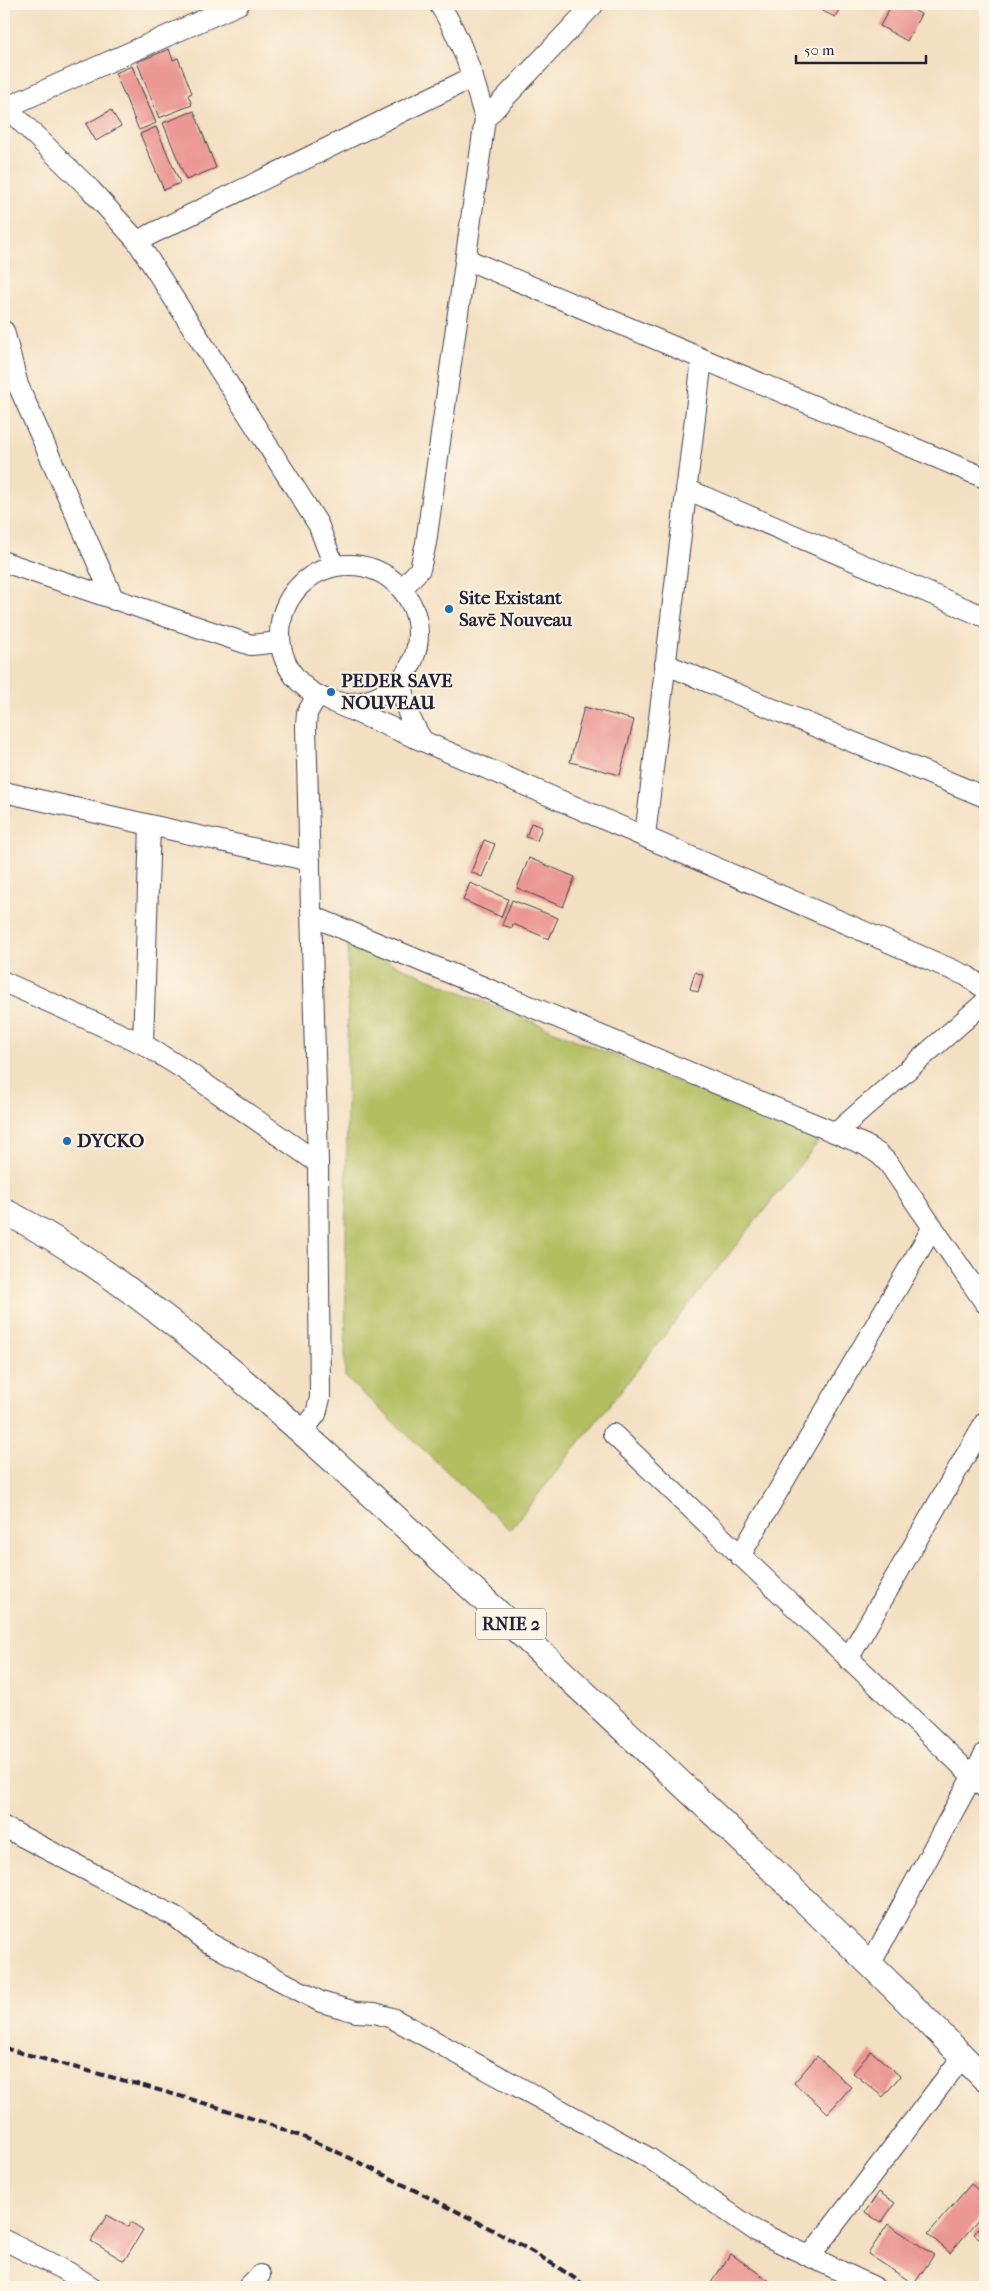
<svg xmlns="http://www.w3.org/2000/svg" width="989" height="2291" viewBox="0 0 989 2291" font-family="'IM FELL French Canon',serif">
<rect width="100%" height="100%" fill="#fcf5e5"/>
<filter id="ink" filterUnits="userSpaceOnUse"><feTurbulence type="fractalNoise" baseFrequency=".02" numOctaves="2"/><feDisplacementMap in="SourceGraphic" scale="10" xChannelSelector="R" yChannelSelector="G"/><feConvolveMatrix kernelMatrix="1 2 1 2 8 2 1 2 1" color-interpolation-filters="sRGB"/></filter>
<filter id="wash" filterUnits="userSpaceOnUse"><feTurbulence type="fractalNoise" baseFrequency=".0096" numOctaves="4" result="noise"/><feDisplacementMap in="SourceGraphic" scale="20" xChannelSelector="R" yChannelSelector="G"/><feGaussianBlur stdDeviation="1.12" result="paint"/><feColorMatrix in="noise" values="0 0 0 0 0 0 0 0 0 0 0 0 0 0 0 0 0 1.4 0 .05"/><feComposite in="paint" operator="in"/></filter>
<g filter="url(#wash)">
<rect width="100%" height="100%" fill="#f3dfc1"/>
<path fill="#b2be60" stroke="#6a704e" d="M 348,945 L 819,1141 L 510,1530 L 345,1377 Z"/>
<g id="blocks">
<path fill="#eb9793" d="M 813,4 L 842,4 L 835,17 L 812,6 Z
M 892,4 L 901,4 L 921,14 L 907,41 L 880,26 Z
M 169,49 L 173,60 L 178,58 L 192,93 L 188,95 L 192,105 L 159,118 L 137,62 Z
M 132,66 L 156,123 L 139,130 L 115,73 Z
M 111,110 L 121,126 L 96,141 L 86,124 Z
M 194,111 L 216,168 L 186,180 L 163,123 Z
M 156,127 L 180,183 L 164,190 L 140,134 Z
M 584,707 L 634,720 L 620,775 L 570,762 Z
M 531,823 L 542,827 L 537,841 L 526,837 Z
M 484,840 L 495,844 L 482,877 L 471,872 Z
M 529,858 L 575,877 L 563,907 L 517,888 Z
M 470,883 L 508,899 L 501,917 L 463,900 Z
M 512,900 L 558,918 L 549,939 L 513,924 L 512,928 L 502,925 Z
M 695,972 L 703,975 L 698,992 L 690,989 Z
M 871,2051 L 900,2076 L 883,2097 L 853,2073 Z
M 817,2056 L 851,2087 L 828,2113 L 794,2083 Z
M 971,2184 L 985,2196 L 985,2212 L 950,2253 L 928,2234 Z
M 879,2192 L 895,2203 L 881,2223 L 865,2212 Z
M 107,2215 L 128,2227 L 131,2222 L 143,2230 L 124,2261 L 91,2241 Z
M 985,2220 L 985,2243 L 974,2234 Z
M 888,2224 L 934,2255 L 914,2284 L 868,2254 Z
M 731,2254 L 778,2287 L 708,2287 Z"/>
</g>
</g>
<g filter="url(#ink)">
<use href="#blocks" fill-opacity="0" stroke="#413e4f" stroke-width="1"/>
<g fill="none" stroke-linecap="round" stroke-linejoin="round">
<defs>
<path id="minor" d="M 4,105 L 90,189 L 137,241 L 318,524 L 334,566
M 7,107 L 239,4
M 485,119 L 594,4
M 137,241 L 473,77
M 466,259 L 985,478
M 4,331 L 18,385 L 114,600
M 686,489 L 985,617
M 4,562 L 251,645 L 280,642
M280 634a69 69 0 1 1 138 0a69 69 0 1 1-138 0Z
M 402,589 L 420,569 L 426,543 L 485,119 C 474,79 462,39 439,4
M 665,664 L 985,797
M 403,678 C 403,706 408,717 423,741
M 330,701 L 967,976 L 985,989
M 4,792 L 310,861
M 645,836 L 702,359
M 312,916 L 865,1145 L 879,1154 L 889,1164 L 985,1303
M 4,982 L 143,1044 L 185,1070 L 318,1163
M 143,1044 L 150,825
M 837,1132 L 985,1002
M 303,1431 L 316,1414 L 320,1398 L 318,1163 L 306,726 L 307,713 L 317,696
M 613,1434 L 985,1788
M 740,1556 L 933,1227
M 848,1659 L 985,1422
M 4,1827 L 176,1917 L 209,1943 L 321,2002 L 356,2012 L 375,2013 L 392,2018 L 649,2158 L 756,2231 L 874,2287
M 871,1963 L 985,1753
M 4,2240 L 68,2272 L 92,2287
M 810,2256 L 963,2056
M 248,2287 L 260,2275"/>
<path id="major" d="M 4,1211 C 79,1249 144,1300 210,1353 C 298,1426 381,1504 465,1582 C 641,1745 817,1908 985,2079"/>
</defs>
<use href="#minor" stroke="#413e4f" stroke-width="22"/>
<use href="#major" stroke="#413e4f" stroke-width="27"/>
<use href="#minor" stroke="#fff" stroke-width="20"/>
<use href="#major" stroke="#fff" stroke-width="25"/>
<path stroke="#22223b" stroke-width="4" stroke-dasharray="8 4" stroke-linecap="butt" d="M 4,2048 C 99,2075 197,2097 290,2132 C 330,2147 368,2167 406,2186 C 468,2217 531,2247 587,2287"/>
</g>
</g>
<g fill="#1f6fb2" stroke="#fcf5e5" stroke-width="2">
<circle cx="449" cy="609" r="5"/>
<circle cx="331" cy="692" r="5"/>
<circle cx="67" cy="1141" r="5"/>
</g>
<g text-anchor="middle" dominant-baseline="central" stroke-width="4" stroke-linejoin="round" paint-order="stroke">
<rect fill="#fcf5e5" stroke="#63616e" stroke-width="1" x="476" y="1608.5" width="70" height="31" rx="4"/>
<g font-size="18" font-weight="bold" fill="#22223b">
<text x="511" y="1624">RNIE 2</text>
</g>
<g font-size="19" font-weight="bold" fill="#22223b" stroke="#fcf5e5" text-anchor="start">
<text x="459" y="598">Site Existant<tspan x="459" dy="22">Savē Nouveau</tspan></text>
<text x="341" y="681">PEDER SAVE<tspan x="341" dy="22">NOUVEAU</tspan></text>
<text x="77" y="1141">DYCKO</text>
</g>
</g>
<rect width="989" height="2291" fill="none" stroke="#fcf5e5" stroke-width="20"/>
<path d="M796 55v8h130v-8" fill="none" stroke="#22223b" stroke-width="2.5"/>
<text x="804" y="55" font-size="15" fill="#22223b" stroke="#fcf5e5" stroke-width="4" paint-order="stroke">50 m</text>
</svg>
